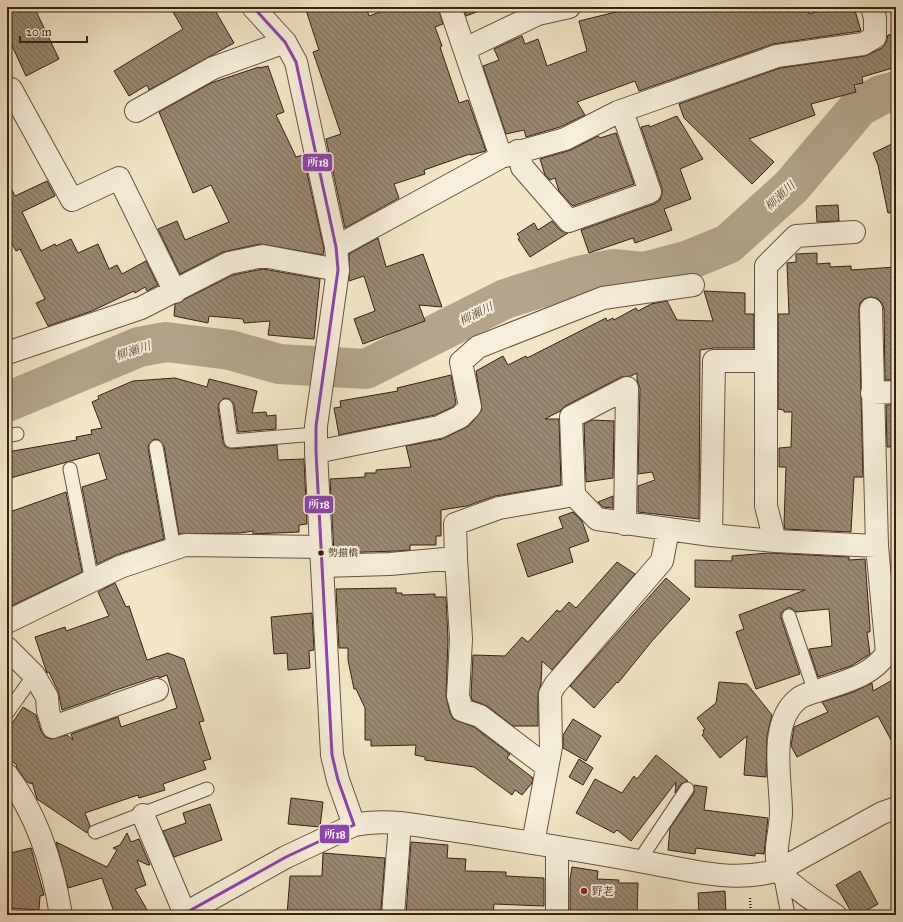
<svg xmlns="http://www.w3.org/2000/svg" width="903" height="922" viewBox="0 0 903 922" font-family="'IM FELL Great Primer','Noto Serif JP',serif">
<defs>
<pattern id="building-back-hatch" width="6" height="6" patternUnits="userSpaceOnUse"><rect width="6" height="6" fill="#998871"/><path d="M-1 5l2 2M0 0l6 6M5-1l2 2" fill="none" stroke="#7e6f5c"/></pattern>
</defs>
<rect width="100%" height="100%" fill="#f3e7c7"/>
<filter id="stains"><feTurbulence type="fractalNoise" baseFrequency=".005" numOctaves="4"/><feColorMatrix values="0 0 0 0 .2 0 0 0 0 .09 0 0 0 0 .02 0 0 0 .5 -.17"/></filter>
<radialGradient id="worn" r=".72"><stop offset=".6" stop-color="#630" stop-opacity="0"/><stop offset="1" stop-color="#630" stop-opacity=".3"/></radialGradient>
<g fill="none" stroke-linecap="round" stroke-linejoin="round">
<path stroke="#b3a48a" stroke-width="40" d="M 7,402 L 139,347 L 166,342 L 230,350 L 279,364 L 366,369 L 505,299 L 578,276 L 613,269 L 644,272 L 689,260 L 728,244 L 791,187 L 859,107 L 881,95 L 896,91"/>
</g>
<path fill="url(#building-back-hatch)" stroke="#372113" d="M 7,7 L 34,7 L 59,59 L 26,76 L 7,35 Z
M 170,7 L 213,7 L 234,43 L 149,90 L 147,85 L 129,96 L 114,71 L 183,29 Z
M 305,7 L 366,7 L 369,16 L 394,7 L 438,7 L 443,24 L 435,27 L 442,46 L 440,47 L 459,103 L 468,100 L 486,151 L 471,155 L 470,154 L 424,170 L 425,174 L 394,184 L 399,198 L 345,228 L 326,139 L 341,134 L 313,52 L 319,50 Z
M 463,7 L 483,7 L 484,9 L 466,16 Z
M 623,7 L 807,7 L 809,14 L 833,7 L 854,7 L 861,31 L 773,44 L 639,91 L 635,81 L 577,102 L 585,115 L 560,127 L 526,137 L 524,130 L 506,134 L 483,66 L 499,60 L 494,49 L 522,36 L 525,44 L 538,39 L 547,66 L 587,51 L 579,21 L 624,10 Z
M 896,34 L 896,67 L 862,77 L 863,83 L 854,85 L 856,92 L 811,104 L 815,115 L 749,139 L 774,162 L 752,184 L 684,118 L 679,104 L 780,68 L 865,56 L 882,48 L 886,43 L 888,35 Z
M 268,66 L 284,112 L 276,115 L 296,157 L 303,155 L 324,249 L 323,255 L 260,244 L 223,252 L 180,274 L 158,229 L 177,221 L 185,240 L 229,222 L 211,185 L 193,193 L 159,112 L 211,83 L 259,67 L 259,68 Z
M 677,116 L 703,159 L 680,169 L 691,199 L 664,209 L 672,230 L 635,243 L 633,238 L 589,253 L 581,230 L 654,204 L 660,200 L 662,194 L 662,188 L 641,127 L 649,125 L 650,127 Z
M 616,133 L 634,184 L 573,206 L 559,191 L 555,178 L 550,180 L 545,175 L 540,159 L 571,150 L 598,136 L 600,138 Z
M 896,142 L 896,212 L 888,213 L 878,165 L 873,153 Z
M 7,180 L 15,196 L 47,181 L 55,196 L 22,212 L 41,251 L 55,244 L 56,246 L 71,239 L 78,253 L 98,244 L 109,269 L 117,265 L 122,274 L 146,261 L 158,285 L 147,291 L 145,287 L 135,293 L 134,291 L 92,311 L 48,326 L 36,303 L 45,299 L 20,249 L 16,251 L 7,234 Z
M 838,205 L 839,221 L 817,222 L 816,206 Z
M 552,221 L 560,230 L 568,233 L 530,257 L 518,239 L 520,238 L 517,234 L 534,223 L 538,230 Z
M 378,238 L 386,267 L 423,254 L 442,307 L 419,305 L 425,321 L 363,344 L 354,319 L 375,311 L 364,276 L 349,281 L 349,254 Z
M 817,253 L 817,264 L 830,263 L 830,267 L 851,266 L 851,270 L 896,267 L 896,380 L 885,380 L 884,309 L 882,303 L 877,298 L 870,297 L 864,299 L 860,303 L 859,309 L 863,477 L 854,477 L 851,532 L 785,529 L 784,524 L 786,467 L 779,467 L 779,448 L 791,447 L 792,412 L 784,412 L 784,410 L 778,409 L 778,314 L 789,314 L 787,263 L 796,262 L 796,254 Z
M 263,269 L 320,279 L 314,339 L 268,335 L 270,321 L 244,323 L 243,319 L 209,316 L 208,323 L 174,316 L 175,304 L 233,275 Z
M 704,291 L 745,293 L 745,314 L 754,314 L 754,348 L 714,348 L 700,350 L 699,519 L 638,512 L 638,486 L 655,480 L 652,472 L 638,474 L 640,388 L 637,380 L 637,373 L 631,376 L 621,377 L 565,406 L 560,411 L 545,419 L 559,419 L 561,485 L 495,496 L 467,506 L 441,510 L 441,536 L 436,536 L 436,545 L 410,545 L 410,550 L 397,551 L 334,553 L 330,479 L 365,477 L 365,473 L 376,473 L 376,470 L 411,467 L 406,446 L 442,439 L 469,426 L 482,410 L 476,371 L 503,356 L 508,365 L 526,356 L 527,358 L 606,318 L 607,321 L 613,318 L 614,320 L 636,308 L 638,311 L 651,304 L 667,301 L 677,320 L 713,321 Z
M 451,375 L 456,403 L 453,407 L 435,415 L 339,435 L 334,408 L 341,407 L 340,401 L 398,391 L 397,388 Z
M 175,378 L 207,387 L 209,379 L 257,391 L 252,413 L 266,412 L 267,416 L 276,415 L 276,429 L 238,432 L 234,404 L 229,399 L 224,398 L 219,403 L 218,407 L 223,442 L 225,446 L 231,449 L 277,445 L 278,460 L 304,459 L 307,524 L 299,525 L 299,532 L 253,534 L 253,531 L 240,533 L 179,534 L 164,446 L 159,440 L 154,439 L 149,444 L 148,448 L 164,539 L 116,555 L 97,564 L 82,487 L 107,479 L 99,453 L 7,479 L 7,452 L 77,440 L 76,437 L 92,434 L 91,430 L 102,428 L 92,402 L 99,399 L 98,396 L 133,381 Z
M 886,405 L 896,405 L 896,447 L 887,447 Z
M 592,420 L 614,421 L 613,478 L 586,482 L 584,424 Z
M 66,492 L 82,572 L 7,608 L 7,513 Z
M 613,496 L 613,508 L 603,507 L 598,502 Z
M 573,512 L 582,521 L 589,541 L 569,548 L 573,562 L 528,577 L 517,544 L 563,528 L 559,517 Z
M 769,553 L 849,557 L 849,560 L 865,559 L 870,628 L 870,632 L 867,632 L 870,654 L 851,666 L 818,677 L 809,649 L 832,646 L 829,609 L 796,612 L 791,608 L 787,608 L 781,613 L 781,618 L 800,674 L 756,689 L 736,632 L 744,629 L 739,615 L 805,590 L 695,587 L 695,560 L 732,561 L 732,556 Z
M 617,562 L 635,574 L 552,670 L 542,661 L 541,684 L 538,694 L 538,726 L 513,726 L 487,706 L 472,700 L 471,695 L 473,655 L 505,656 L 522,637 L 528,642 L 557,610 L 560,612 L 569,602 L 576,608 Z
M 666,578 L 690,599 L 652,641 L 618,683 L 617,682 L 594,708 L 570,686 Z
M 115,583 L 126,607 L 129,606 L 147,660 L 168,653 L 184,659 L 204,721 L 199,722 L 211,759 L 203,761 L 206,769 L 163,784 L 165,790 L 139,798 L 138,795 L 85,813 L 90,826 L 87,833 L 37,799 L 32,782 L 31,784 L 26,781 L 16,767 L 17,765 L 7,758 L 7,731 L 23,707 L 36,715 L 41,731 L 45,737 L 51,739 L 67,735 L 73,740 L 71,734 L 118,717 L 121,727 L 177,708 L 167,675 L 159,678 L 158,676 L 110,692 L 110,693 L 62,710 L 58,691 L 49,672 L 47,673 L 35,637 L 65,627 L 66,631 L 109,616 L 98,592 Z
M 396,588 L 396,593 L 402,593 L 402,595 L 435,594 L 435,597 L 446,597 L 448,639 L 446,696 L 450,713 L 453,719 L 474,727 L 510,754 L 507,758 L 533,778 L 532,783 L 522,795 L 515,790 L 512,795 L 474,767 L 425,760 L 425,757 L 415,755 L 416,745 L 371,746 L 371,740 L 365,740 L 365,708 L 356,689 L 354,689 L 348,660 L 348,648 L 339,648 L 336,589 Z
M 312,613 L 314,650 L 309,651 L 310,668 L 288,670 L 287,653 L 274,654 L 271,617 Z
M 896,678 L 896,749 L 878,716 L 797,757 L 791,746 L 794,727 L 828,712 L 822,702 L 851,693 L 872,683 L 873,691 Z
M 719,682 L 747,684 L 772,715 L 767,736 L 766,777 L 744,775 L 747,736 L 720,758 L 702,735 L 704,733 L 703,730 L 705,729 L 697,718 L 716,703 Z
M 573,719 L 601,736 L 586,761 L 563,748 L 563,735 Z
M 656,755 L 688,781 L 681,784 L 675,793 L 676,782 L 631,841 L 617,830 L 614,833 L 576,813 L 595,779 L 622,793 L 634,776 L 637,779 Z
M 579,759 L 593,768 L 583,785 L 569,777 Z
M 694,785 L 707,787 L 704,810 L 768,818 L 764,854 L 755,853 L 755,856 L 696,848 L 695,854 L 668,850 L 670,828 L 694,793 Z
M 291,798 L 323,802 L 320,827 L 288,824 Z
M 210,804 L 222,840 L 174,857 L 163,831 L 186,823 L 183,813 Z
M 127,833 L 131,842 L 139,839 L 150,865 L 148,865 L 137,860 L 146,885 L 135,889 L 150,915 L 115,915 L 102,878 L 68,888 L 56,842 L 107,867 L 117,850 L 113,848 L 120,845 Z
M 411,842 L 448,845 L 447,858 L 466,859 L 465,871 L 506,872 L 506,876 L 544,878 L 544,906 L 494,904 L 493,915 L 406,914 Z
M 31,848 L 44,895 L 40,896 L 39,910 L 7,908 L 7,854 Z
M 323,853 L 385,858 L 381,910 L 378,910 L 378,915 L 287,915 L 290,876 L 322,876 Z
M 572,867 L 598,871 L 597,879 L 619,880 L 618,883 L 638,883 L 637,915 L 587,915 L 570,912 L 570,879 Z
M 860,871 L 878,904 L 858,915 L 853,915 L 836,885 Z
M 725,891 L 726,915 L 699,915 L 698,893 Z"/>
<g fill="none" stroke-linecap="round" stroke-linejoin="round">
<defs>
<path id="service" d="M 226,406 L 231,441 L 316,434
M 7,436 L 17,434
M 156,447 L 174,549
M 70,469 L 92,581
M 789,616 L 815,692
M 7,713 L 34,675
M 95,832 L 207,789
M 639,861 L 687,789
M 780,873 L 788,915"/>
<path id="minor" d="M 450,7 L 501,157
M 465,49 L 538,14 L 569,7
M 11,89 L 72,200 L 119,178 L 175,292
M 136,111 L 213,68 L 285,42
M 518,151 L 522,167 L 569,221 L 650,192 L 622,111
M 336,247 L 501,157 L 565,139 L 618,112 L 777,56 L 863,44 L 875,37 L 875,18 L 872,7
M 7,353 L 141,308 L 229,263 L 263,256 L 338,270
M 872,393 L 896,392
M 316,452 L 439,427 L 460,417 L 470,407 L 461,362 L 478,347 L 603,298 L 693,285
M 574,495 L 571,417 L 627,388 L 625,524
M 711,535 L 714,361 L 766,361
M 775,541 L 766,506 L 766,266 L 796,236 L 854,232
M 456,558 L 461,639 L 458,696 L 462,710 L 480,716 L 546,766
M 322,566 L 390,564 L 456,558 L 455,524 L 499,508 L 574,495 L 597,519 L 711,535 L 775,541 L 877,546
M 7,622 L 120,567 L 185,545 L 321,547
M 7,648 L 34,675 L 47,697 L 48,711 L 53,727 L 157,690
M 7,775 C 37,814 53,866 61,915
M 143,815 L 185,914
M 533,843 L 551,747 L 550,694 L 555,685 L 662,561 L 668,530
M 393,915 L 400,823
M 557,915 L 557,848
M 835,915 C 823,907 784,882 779,869 C 773,851 781,830 781,812 C 781,779 768,723 798,699 C 803,695 811,693 817,691 C 843,682 871,677 887,653 L 877,546 L 871,309"/>
<path id="tertiary" d="M 354,825 C 387,818 418,826 450,830 C 513,840 576,849 639,861 C 685,869 732,884 779,870 L 882,813 L 896,808
M 182,915 L 286,857 L 354,825 L 338,780 L 332,755 L 316,452 L 316,426 L 338,270 L 336,247 L 296,62 L 285,42 L 253,7"/>
</defs>
<use href="#service" stroke="#665240" stroke-width="15"/>
<use href="#minor" stroke="#665240" stroke-width="24"/>
<use href="#tertiary" stroke="#665240" stroke-width="24"/>
<path stroke="#372113" stroke-width="2.5" stroke-dasharray="1 2" stroke-linecap="butt" d="M 750,898 L 751,915"/>
<use href="#service" stroke="#f7efdb" stroke-width="13"/>
<use href="#minor" stroke="#f7efdb" stroke-width="22"/>
<use href="#tertiary" stroke="#f7efdb" stroke-width="22"/>
<defs>
<path id="bus-1" d="M 182,915 L 286,857 L 354,825 L 338,780 L 332,755 L 316,452 L 316,426 L 338,270 L 336,247 L 296,62 L 285,42 L 253,7"/>
</defs>
<use href="#bus-1" stroke="#f7efdb" stroke-width="6"/>
<use href="#bus-1" stroke="#8e44ad" stroke-width="3"/>
</g>
<circle fill="#372113" stroke="#f7efdb" stroke-width="1.5" cx="321" cy="553" r="3.5"/>
<circle fill="#8f2418" stroke="#f7efdb" stroke-width="1.5" cx="584" cy="891" r="4"/>
<g text-anchor="middle" dominant-baseline="central" stroke-width="4" stroke-linejoin="round" paint-order="stroke">
<g font-size="10" fill="#372113" stroke="#f7efdb" text-anchor="start">
<text x="328" y="553">勢揃橋</text>
</g>
<g font-size="11" fill="#372113" stroke="#f7efdb" text-anchor="start">
<text x="592" y="891">野老</text>
</g>
<g font-size="12" font-style="italic" fill="#624f3d" stroke="#f7efdb">
<text transform="translate(780 196) rotate(-43)">柳瀬川</text>
<text transform="translate(476 314) rotate(-27)">柳瀬川</text>
<text transform="translate(133 351) rotate(-18)">柳瀬川</text>
</g>
</g>
<g stroke="#f7efdb" stroke-width="1.5">
<rect x="302" y="153" width="31" height="19" rx="4" fill="#8e44ad"/>
<rect x="304" y="495" width="30" height="19" rx="4" fill="#8e44ad"/>
<rect x="319" y="824" width="31" height="20" rx="4" fill="#8e44ad"/>
</g>
<g font-size="11" text-anchor="middle" font-weight="bold" fill="#fff">
<text x="318" y="166">所18</text>
<text x="319" y="508">所18</text>
<text x="335" y="838">所18</text>
</g>
<rect width="903" height="922" fill="none" stroke="#f3e7c7" stroke-width="24"/>
<rect x="8" y="8" width="887" height="906" fill="none" stroke="#372113" stroke-width="2"/>
<rect x="12" y="12" width="879" height="898" fill="none" stroke="#372113"/>
<path d="M20 36v6h67v-6" fill="none" stroke="#372113" stroke-width="2"/>
<text x="26" y="36" font-size="12" fill="#372113" stroke="#f7efdb" stroke-width="3" paint-order="stroke">20 m</text>
<rect width="100%" height="100%" filter="url(#stains)"/>
<rect width="100%" height="100%" fill="url(#worn)"/>
</svg>
